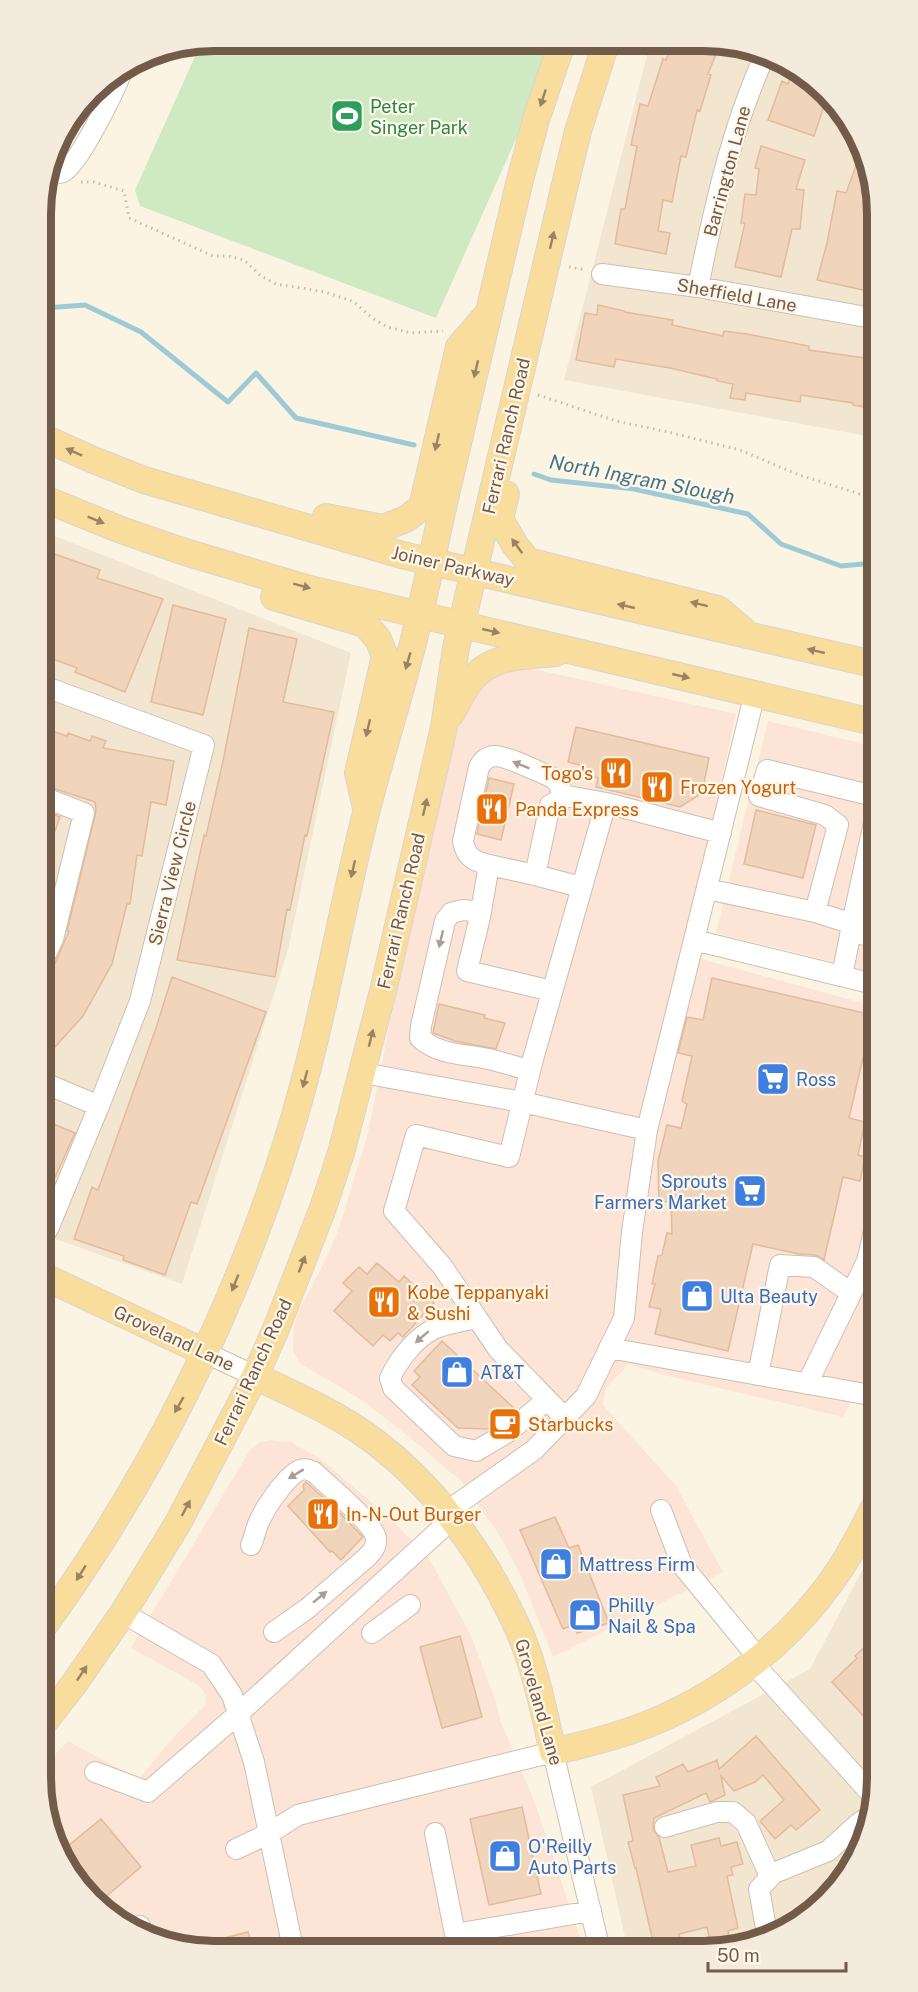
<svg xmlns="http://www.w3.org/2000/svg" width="918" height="1992" viewBox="0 0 918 1992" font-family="'Public Sans',sans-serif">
<rect width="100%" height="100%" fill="#fcf4e3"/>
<path fill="#f3e6d1" d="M 650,43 L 737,44 L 819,84 L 871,169 L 872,437 L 564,380 Z
M 42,531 L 351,653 L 288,950 L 182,1284 L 44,1235 Z
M 876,1544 L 877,1790 L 864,1844 L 835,1892 L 749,1945 L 627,1946 L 591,1787 L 810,1669 Z"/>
<path fill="#fce4d7" d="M 520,666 L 736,714 L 684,952 L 712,962 L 874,1006 L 876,1357 L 843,1417 L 660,1374 L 629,1364 L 625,1368 L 606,1388 L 603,1405 L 676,1486 L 723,1572 L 553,1657 L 520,1574 L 499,1534 L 459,1478 L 447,1470 L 422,1447 L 362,1400 L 301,1364 L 293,1351 L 294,1325 L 300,1308 L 325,1261 L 338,1231 L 367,1137 L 390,1022 L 456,735 L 464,711 L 478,682 Z
M 768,721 L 873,746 L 874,972 L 716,933 Z
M 271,1440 L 291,1442 L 321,1459 L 393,1521 L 430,1560 L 471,1636 L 495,1699 L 500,1720 L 535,1803 L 583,1946 L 181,1948 L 99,1908 L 47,1823 L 46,1764 L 68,1741 L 139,1779 L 171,1740 L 205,1705 L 206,1696 L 200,1686 L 131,1648 L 250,1450 L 260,1442 Z"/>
<path fill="#cfe9c2" d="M 214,41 L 559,43 L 436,318 L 140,206 L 135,190 L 201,43 Z"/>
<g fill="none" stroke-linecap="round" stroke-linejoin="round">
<path stroke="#9ecad6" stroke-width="5" d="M 41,309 L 45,308 L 85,305 L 141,332 L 228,402 L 256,373 L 296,418 L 414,445
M 534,474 L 551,480 L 634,489 L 748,514 L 781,544 L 841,566 L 873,563"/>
</g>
<path fill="#f0d4bb" stroke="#e3bb9c" stroke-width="1.5" d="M 672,43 L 720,44 L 708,74 L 711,75 L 700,111 L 697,110 L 686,157 L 681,156 L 672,202 L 663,200 L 658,231 L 670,233 L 666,254 L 615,244 L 621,209 L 625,209 L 637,146 L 631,145 L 640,104 L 648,106 L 663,59 L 666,60 Z
M 793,71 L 819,84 L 827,97 L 814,136 L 768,120 L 782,81 L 788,84 Z
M 761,146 L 805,160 L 796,189 L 804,190 L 800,229 L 792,229 L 781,277 L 735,267 L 745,223 L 741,223 L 745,194 L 756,195 L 759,169 L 755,168 Z
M 861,152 L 871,169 L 872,273 L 868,291 L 817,280 L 827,243 L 837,191 L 846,193 Z
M 598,305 L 625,311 L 625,312 L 673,320 L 672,325 L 723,336 L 724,331 L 747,334 L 809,346 L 809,350 L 872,359 L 872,408 L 853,405 L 853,403 L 801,395 L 800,402 L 746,393 L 745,400 L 730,398 L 733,384 L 717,381 L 717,379 L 670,368 L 616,359 L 614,367 L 576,360 L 585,313 L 597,315 Z
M 49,552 L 100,570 L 97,578 L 163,599 L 125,692 L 75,672 L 77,668 L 42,655 L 42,570 Z
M 173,605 L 226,619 L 203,715 L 151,702 Z
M 249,628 L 297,639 L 283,702 L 334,712 L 307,836 L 305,835 L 290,910 L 287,909 L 275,977 L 177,960 L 204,835 L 206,836 L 223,761 Z
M 576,727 L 709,758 L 702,793 L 680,807 L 596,787 L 598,778 L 582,774 L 584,766 L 568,762 Z
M 43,728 L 67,736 L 68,733 L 90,741 L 92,736 L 106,741 L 103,748 L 174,761 L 166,805 L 151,802 L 142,856 L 137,855 L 130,904 L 127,904 L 112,964 L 83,1016 L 44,1059 L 44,976 L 48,969 L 55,963 L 69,931 L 67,931 L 96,811 L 95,802 L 43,785 Z
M 489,778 L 514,784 L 501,840 L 477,834 Z
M 43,810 L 60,817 L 45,859 L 43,859 Z
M 756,810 L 816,825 L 803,878 L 744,864 Z
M 43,880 L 55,883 L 44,926 L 43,925 Z
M 172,977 L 266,1012 L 197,1204 L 191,1202 L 165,1275 L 123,1260 L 124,1256 L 74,1239 L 92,1187 L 98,1190 L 156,1028 Z
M 712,978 L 873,1015 L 849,1118 L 865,1122 L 858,1155 L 865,1157 L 860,1181 L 843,1177 L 824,1260 L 815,1255 L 799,1254 L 753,1244 L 728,1351 L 655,1334 L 661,1309 L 649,1307 L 655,1284 L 652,1284 L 658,1256 L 662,1255 L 667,1233 L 672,1234 L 671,1201 L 659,1202 L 658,1161 L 667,1125 L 681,1128 L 687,1104 L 682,1101 L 692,1056 L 678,1053 L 687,1017 L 703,1020 Z
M 439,1004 L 485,1015 L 484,1018 L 505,1023 L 496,1049 L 455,1041 L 433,1033 Z
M 44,1120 L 75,1133 L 45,1200 L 44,1200 Z
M 377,1263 L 399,1282 L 404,1276 L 434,1303 L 403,1337 L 398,1333 L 390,1341 L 383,1335 L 373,1346 L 334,1311 L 352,1291 L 343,1283 L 359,1267 L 367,1274 Z
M 442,1341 L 516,1410 L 489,1429 L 458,1428 L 412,1385 L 420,1377 L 414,1371 Z
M 306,1482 L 340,1513 L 363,1537 L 341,1560 L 332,1551 L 330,1552 L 288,1506 L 304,1490 L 303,1485 Z
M 555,1517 L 569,1548 L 578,1545 L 609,1623 L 577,1633 L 573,1625 L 563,1629 L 520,1530 Z
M 460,1636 L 482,1717 L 442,1728 L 420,1647 Z
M 877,1636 L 877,1715 L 869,1722 L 832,1682 L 857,1658 L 855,1656 Z
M 756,1736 L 820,1810 L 796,1830 L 791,1825 L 775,1839 L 760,1821 L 784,1800 L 763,1775 L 755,1782 L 734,1791 L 721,1776 L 725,1795 L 710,1802 L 706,1793 L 654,1818 L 653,1830 L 659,1837 L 668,1872 L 696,1866 L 691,1845 L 719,1838 L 721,1846 L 737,1842 L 743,1864 L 731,1867 L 733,1875 L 727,1876 L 738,1928 L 728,1931 L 731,1946 L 711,1946 L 707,1927 L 679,1934 L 682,1946 L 654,1946 L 636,1868 L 635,1868 L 628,1842 L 633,1841 L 623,1795 L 660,1786 L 656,1777 L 683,1764 L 688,1772 L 717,1760 L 719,1769 Z
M 522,1807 L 541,1894 L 489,1905 L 470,1819 Z
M 101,1819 L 141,1867 L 97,1904 L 63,1850 Z
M 248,1932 L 253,1948 L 206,1948 L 205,1943 Z"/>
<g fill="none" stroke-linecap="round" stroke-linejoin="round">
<defs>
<path id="minor" d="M 49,174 C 53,173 59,174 63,172 C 80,163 115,89 123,69
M 602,274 L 698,287 L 872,318
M 698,287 C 714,209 731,130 764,57
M 43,686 L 204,745 L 140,1001 L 99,1106 L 44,1083
M 43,797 L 84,813 L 53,939 L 44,958
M 489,865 C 474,861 466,858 463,841 L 479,767 C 482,761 487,757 494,756 C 505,755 539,772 551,777 L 557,781 L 565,798
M 535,875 L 581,887
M 707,889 L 815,912 L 853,924
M 855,910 L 874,823
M 481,912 L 463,910 L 451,913 L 445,921 L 421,1026 L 420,1038 C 438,1055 465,1054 488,1059 C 502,1062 516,1067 530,1070
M 815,912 L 838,825 L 825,815 L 759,796 L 767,770 L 874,796
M 851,932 L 874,937
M 694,940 L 874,984
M 842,976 L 855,910 L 874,906
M 552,991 L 467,971 L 480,917 L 489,865 L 535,875 L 550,805 L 568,796 L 606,803 L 721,833
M 363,1073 L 522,1102 L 647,1130 L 755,693
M 48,1229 L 99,1106
M 477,1318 C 464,1321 441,1324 430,1331 C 413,1341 398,1361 390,1378 L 393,1388 L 454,1446 L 476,1451 L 508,1432 L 547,1400
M 609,1348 L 876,1396
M 206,1353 L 255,1376
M 758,1375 L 780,1265 L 814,1267 L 851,1293
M 807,1384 L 867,1261 L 875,1227
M 565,1418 L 498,1349 L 442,1266 L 394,1211 L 416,1135 L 509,1157 L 533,1059 L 606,803
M 661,1510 L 682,1565 L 759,1659
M 446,1512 L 534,1450 L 586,1396 L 624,1318 L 632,1232 L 647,1130
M 251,1545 C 255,1537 255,1530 259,1522 C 264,1510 290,1468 305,1469 C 307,1469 313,1472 314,1472 C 327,1485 373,1522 376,1538 C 377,1547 372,1552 366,1558 L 308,1608 L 274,1632
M 123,1613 L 211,1664 L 232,1695 L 254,1762 L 293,1948
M 372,1633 L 410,1605
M 754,1664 L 875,1798
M 95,1772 L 148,1792 L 238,1714 L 453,1518
M 665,1827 L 717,1812 L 733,1812 L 746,1823 L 770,1876
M 435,1833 L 455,1934 L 591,1911
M 236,1849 L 268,1834 L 298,1815 L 553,1752 L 599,1946
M 138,1927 L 140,1926
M 767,1934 L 759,1889 L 774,1873 L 828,1851 L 859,1823 L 871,1815"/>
<path id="major" d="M 42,437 L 91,459 L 144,480 L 402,555 L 873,664
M 506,494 L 500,519 L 515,545 L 528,561 L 718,609 L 745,632
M 42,498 L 121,530 L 185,552 L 306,588 L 873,722
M 326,517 L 383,528 L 406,519 L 422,507 L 459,347 L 486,316
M 274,597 L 365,624 L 378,639 L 385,656 L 358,773 L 366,808
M 451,714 C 458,702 464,687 473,678 C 494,654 527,656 556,653
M 45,1277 L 206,1353
M 255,1376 C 292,1394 330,1410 364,1434 C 433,1482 486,1556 520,1633 C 536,1671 544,1712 553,1752 C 589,1743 624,1735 658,1720 C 730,1689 794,1637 838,1572 C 853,1550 864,1527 876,1504
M 46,1623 C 152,1476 235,1310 288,1138 C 322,1030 339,918 367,809 C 381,755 398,701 412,647 C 425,595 435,542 447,490 C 471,388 495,286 519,184 L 536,120 L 562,43
M 46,1720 L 74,1684 L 123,1613 L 178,1523 L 255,1376 L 276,1329 L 323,1208 L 341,1153 L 383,991 L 444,727 L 456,648 L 563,193 L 578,131 L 606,43"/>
</defs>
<use href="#minor" stroke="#cfbead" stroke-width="22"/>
<use href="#major" stroke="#dbd4d0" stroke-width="28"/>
<path stroke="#d5b79e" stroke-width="3" stroke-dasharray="1.5 4.5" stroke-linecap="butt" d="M 81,182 L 94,182 L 124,191 L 129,218 L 213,256 L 228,256 L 244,260 L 261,276 L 276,284 L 325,292 L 354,302 L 371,317 L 387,327 L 411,333 L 443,331
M 569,267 L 586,270
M 538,395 L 616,421 L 668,432 L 740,450 L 799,475 L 873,498"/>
<use href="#minor" stroke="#fff" stroke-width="20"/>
<use href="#major" stroke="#f9dd9c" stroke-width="26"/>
</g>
<defs><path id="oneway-solid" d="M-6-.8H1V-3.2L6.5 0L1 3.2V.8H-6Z" transform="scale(1.5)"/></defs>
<g fill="#9b8263">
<use href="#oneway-solid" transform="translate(543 98) rotate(108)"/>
<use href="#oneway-solid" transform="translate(552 240) rotate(-77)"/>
<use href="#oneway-solid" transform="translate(476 369) rotate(103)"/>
<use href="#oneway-solid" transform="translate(437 442) rotate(103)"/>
<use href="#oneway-solid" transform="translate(74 452) rotate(-156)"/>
<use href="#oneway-solid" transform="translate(96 520) rotate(22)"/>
<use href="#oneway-solid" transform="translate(517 546) rotate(-126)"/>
<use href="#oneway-solid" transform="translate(302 586) rotate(15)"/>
<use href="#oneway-solid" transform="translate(699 604) rotate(-166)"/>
<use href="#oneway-solid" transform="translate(626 606) rotate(-167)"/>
<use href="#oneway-solid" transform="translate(491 631) rotate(13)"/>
<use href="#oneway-solid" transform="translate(816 651) rotate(-167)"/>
<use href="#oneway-solid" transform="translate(408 661) rotate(106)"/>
<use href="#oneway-solid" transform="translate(681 676) rotate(13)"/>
<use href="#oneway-solid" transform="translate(368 728) rotate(103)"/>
<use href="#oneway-solid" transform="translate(425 807) rotate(-77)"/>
<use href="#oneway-solid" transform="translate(353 869) rotate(103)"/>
<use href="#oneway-solid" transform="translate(371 1038) rotate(-76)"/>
<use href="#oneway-solid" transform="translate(305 1079) rotate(105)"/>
<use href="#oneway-solid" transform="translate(302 1264) rotate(-69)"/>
<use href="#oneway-solid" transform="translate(235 1283) rotate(112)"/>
<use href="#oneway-solid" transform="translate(179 1405) rotate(120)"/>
<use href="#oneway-solid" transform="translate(186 1508) rotate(-62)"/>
<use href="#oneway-solid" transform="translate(81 1573) rotate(122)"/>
<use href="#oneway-solid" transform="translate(82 1673) rotate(-56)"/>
</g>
<g fill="#ab9d92">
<use href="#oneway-solid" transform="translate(521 765) rotate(-158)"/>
<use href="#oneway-solid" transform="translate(441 939) rotate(103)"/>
<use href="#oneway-solid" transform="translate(422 1337) rotate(139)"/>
<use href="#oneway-solid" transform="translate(296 1474) rotate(149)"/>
<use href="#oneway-solid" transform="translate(320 1597) rotate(-39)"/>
</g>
<defs>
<symbol id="stadium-square" viewBox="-11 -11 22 22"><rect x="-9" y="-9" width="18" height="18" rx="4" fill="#2e9e5b" stroke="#fff7e9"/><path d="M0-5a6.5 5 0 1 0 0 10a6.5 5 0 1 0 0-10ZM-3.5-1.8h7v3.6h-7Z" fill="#fff"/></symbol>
<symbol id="restaurant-square" viewBox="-11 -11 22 22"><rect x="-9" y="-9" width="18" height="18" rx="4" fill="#e8710a" stroke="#fff7e9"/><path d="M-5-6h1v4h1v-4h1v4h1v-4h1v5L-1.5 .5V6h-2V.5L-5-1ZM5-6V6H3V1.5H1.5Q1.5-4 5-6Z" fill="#fff"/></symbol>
<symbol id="supermarket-square" viewBox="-11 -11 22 22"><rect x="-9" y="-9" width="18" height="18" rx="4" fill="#3f7fe0" stroke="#fff7e9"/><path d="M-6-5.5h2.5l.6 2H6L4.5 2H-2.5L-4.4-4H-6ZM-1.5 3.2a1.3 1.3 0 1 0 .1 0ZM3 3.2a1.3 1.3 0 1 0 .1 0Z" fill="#fff"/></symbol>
<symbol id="shop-square" viewBox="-11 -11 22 22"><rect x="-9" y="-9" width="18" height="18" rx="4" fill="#3f7fe0" stroke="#fff7e9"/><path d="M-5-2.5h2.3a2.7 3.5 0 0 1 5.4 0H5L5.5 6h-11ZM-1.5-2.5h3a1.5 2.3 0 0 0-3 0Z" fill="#fff"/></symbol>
<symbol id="cafe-square" viewBox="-11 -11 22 22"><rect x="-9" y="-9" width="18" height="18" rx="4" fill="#e8710a" stroke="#fff7e9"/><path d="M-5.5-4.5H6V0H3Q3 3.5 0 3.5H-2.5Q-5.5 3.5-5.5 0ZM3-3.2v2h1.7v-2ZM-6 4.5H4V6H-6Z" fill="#fff"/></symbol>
</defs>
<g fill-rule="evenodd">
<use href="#stadium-square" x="328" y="97" width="38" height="38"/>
<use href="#restaurant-square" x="597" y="754" width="38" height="38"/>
<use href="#restaurant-square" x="638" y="768" width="38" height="38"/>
<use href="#restaurant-square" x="473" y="790" width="38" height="38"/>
<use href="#supermarket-square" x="754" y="1060" width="38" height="38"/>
<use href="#supermarket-square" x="731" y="1172" width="38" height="38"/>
<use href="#shop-square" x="678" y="1277" width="38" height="38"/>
<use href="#restaurant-square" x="365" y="1283" width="38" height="38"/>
<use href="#shop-square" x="438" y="1353" width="38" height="38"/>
<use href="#cafe-square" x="486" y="1405" width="38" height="38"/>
<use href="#restaurant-square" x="304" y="1495" width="38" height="38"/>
<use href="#shop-square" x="537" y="1545" width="38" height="38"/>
<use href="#shop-square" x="566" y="1596" width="38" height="38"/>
<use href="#shop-square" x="486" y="1837" width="38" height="38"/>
</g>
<g text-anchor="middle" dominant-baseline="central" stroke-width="4.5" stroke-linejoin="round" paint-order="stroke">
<g font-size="18" fill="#27864d" stroke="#fff7e9" text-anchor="start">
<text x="370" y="106">Peter<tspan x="370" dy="21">Singer Park</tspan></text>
</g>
<g font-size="18" fill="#735b4a" stroke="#fff7e9">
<text transform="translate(727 171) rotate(-75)">Barrington Lane</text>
<text transform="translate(737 295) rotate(10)">Sheffield Lane</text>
<text transform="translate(506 436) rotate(-77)">Ferrari Ranch Road</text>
<text transform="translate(453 566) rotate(13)">Joiner Parkway</text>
<text transform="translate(172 873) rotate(-76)">Sierra View Circle</text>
<text transform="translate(401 911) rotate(-77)">Ferrari Ranch Road</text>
<text transform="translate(174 1338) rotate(25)">Groveland Lane</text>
<text transform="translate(253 1372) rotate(-65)">Ferrari Ranch Road</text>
<text transform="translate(539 1702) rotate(74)">Groveland Lane</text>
</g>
<g font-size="18" fill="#c56008" stroke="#fff7e9" text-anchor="start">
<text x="593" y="773" text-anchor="end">Togo's</text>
<text x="680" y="787">Frozen Yogurt</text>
<text x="515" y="809">Panda Express</text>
<text x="407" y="1292">Kobe Teppanyaki<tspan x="407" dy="21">&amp; Sushi</tspan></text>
<text x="528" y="1424">Starbucks</text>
<text x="346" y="1514">In-N-Out Burger</text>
</g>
<g font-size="18" fill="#366cbe" stroke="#fff7e9" text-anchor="start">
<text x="796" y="1079">Ross</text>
<text x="727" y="1181" text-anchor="end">Sprouts<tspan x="727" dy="21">Farmers Market</tspan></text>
<text x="720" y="1296">Ulta Beauty</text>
<text x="480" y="1372">AT&amp;T</text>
<text x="579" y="1564">Mattress Firm</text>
<text x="608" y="1605">Philly<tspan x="608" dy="21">Nail &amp; Spa</tspan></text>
<text x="528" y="1846">O'Reilly<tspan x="528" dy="21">Auto Parts</tspan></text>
</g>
<g font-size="20" font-style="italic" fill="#447786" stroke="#fff7e9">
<text transform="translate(642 479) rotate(11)">North Ingram Slough</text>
</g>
</g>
<path d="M0 0H918V1992H0ZM214 51H704A163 163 0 0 1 867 214V1778A163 163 0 0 1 704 1941H214A163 163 0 0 1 51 1778V214A163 163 0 0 1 214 51Z" fill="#f4ebdc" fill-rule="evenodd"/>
<path fill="none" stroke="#735b4a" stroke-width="8" d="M214 51H704A163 163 0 0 1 867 214V1778A163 163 0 0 1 704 1941H214A163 163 0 0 1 51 1778V214A163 163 0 0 1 214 51Z"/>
<path d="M708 1962v9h138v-9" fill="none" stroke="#735b4a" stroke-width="3"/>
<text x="717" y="1962" font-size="18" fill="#735b4a" stroke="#fff7e9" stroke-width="4.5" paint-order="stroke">50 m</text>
</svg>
